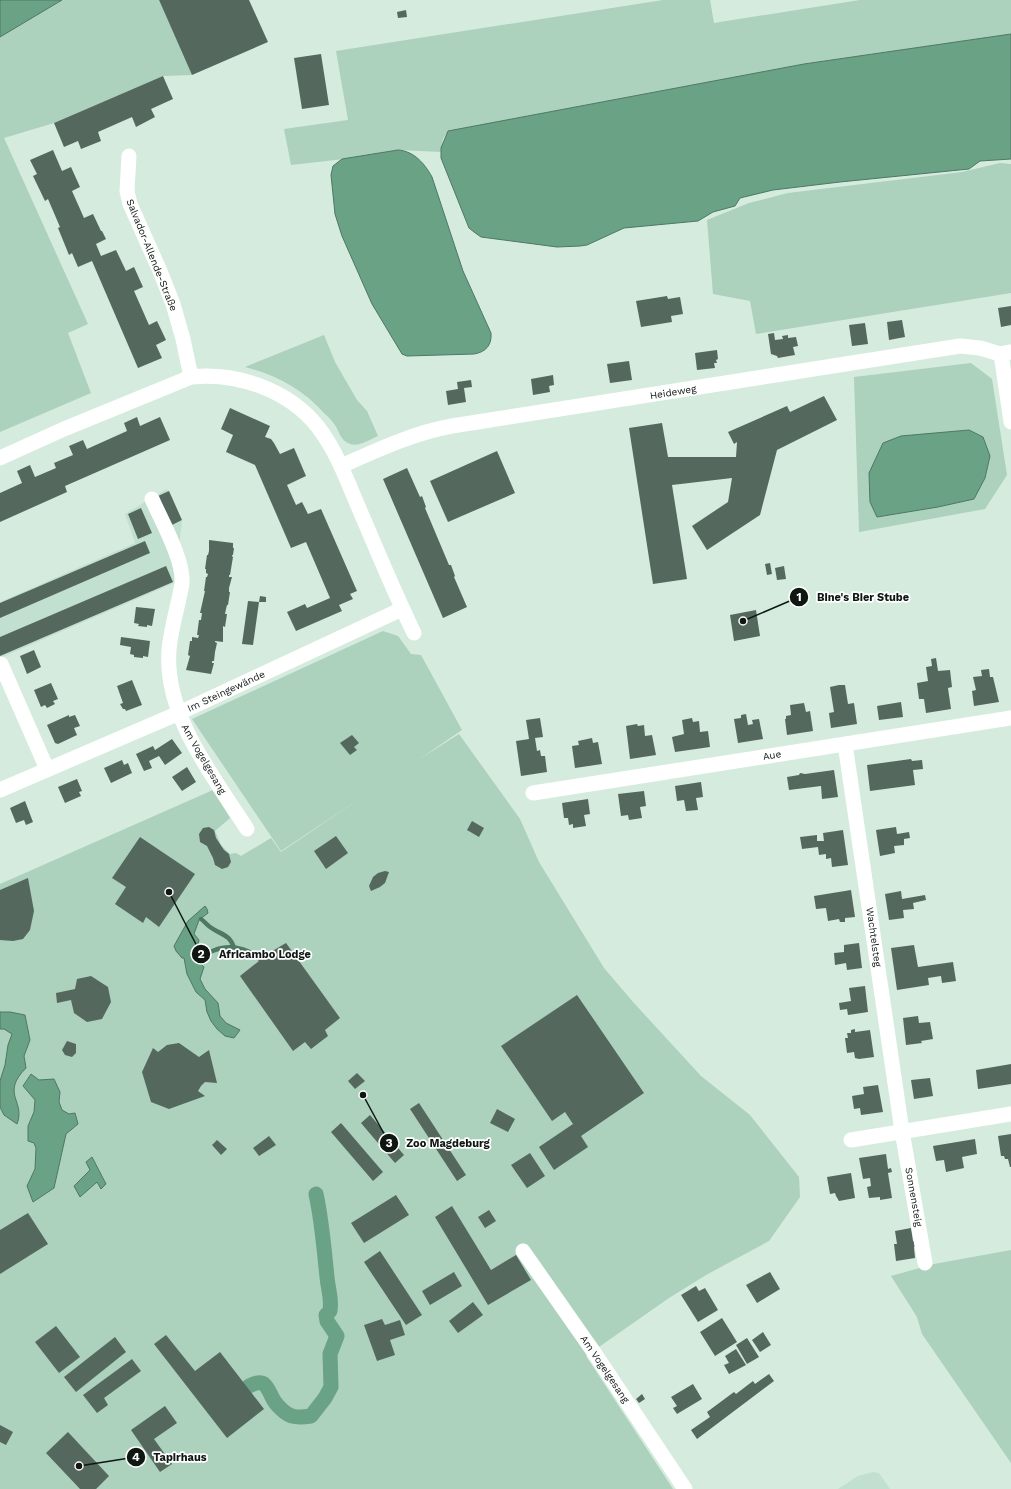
<svg xmlns="http://www.w3.org/2000/svg" width="1011" height="1489" viewBox="0 0 1011 1489" font-family="'Work Sans',sans-serif">
<rect width="100%" height="100%" fill="#d4ebde"/>
<path fill="#c1e0cf" d="M 167,489 L 182,522 L 174,583 L 0,658 L 0,602 L 135,543 L 125,514 Z
M 873,1472 L 879,1473 L 890,1489 L 838,1489 L 858,1476 Z"/>
<path fill="#acd1bd" d="M 62,0 L 159,0 L 192,75 L 163,76 L 54,123 L 4,138 L 88,324 L 68,333 L 91,393 L 0,432 L 0,37 Z
M 663,0 L 710,0 L 714,23 L 860,0 L 1011,0 L 1011,34 L 804,64 L 448,131 L 443,139 L 441,152 L 398,150 L 344,159 L 291,165 L 284,129 L 348,120 L 336,51 Z
M 1000,163 L 1011,164 L 1011,293 L 756,334 L 750,301 L 713,294 L 707,220 L 749,203 L 788,193 L 962,172 Z
M 324,335 L 335,362 L 357,400 L 367,411 L 378,436 C 369,440 359,447 350,444 C 340,440 340,433 335,425 C 332,421 329,417 325,414 C 303,389 276,375 245,367 Z
M 971,363 L 992,379 L 1007,475 L 985,509 L 859,532 L 854,377 Z
M 383,631 L 398,636 L 411,654 L 421,655 L 462,730 L 418,760 L 459,734 L 520,819 L 539,862 L 604,968 L 633,1002 L 701,1076 L 750,1115 L 799,1177 L 800,1197 L 769,1241 L 706,1275 L 669,1298 L 586,1356 L 673,1489 L 0,1489 L 0,884 L 213,790 L 230,818 L 215,831 L 221,845 L 230,854 L 236,853 L 241,856 L 271,838 L 281,852 L 364,796 L 281,851 L 192,719 Z
M 1011,1250 L 1011,1463 L 922,1334 L 917,1317 L 891,1276 L 934,1264 Z"/>
<path fill="#6aa286" stroke="#4e7863" d="M 0,0 L 62,0 L 0,37 Z
M 1011,34 L 1011,159 L 980,161 L 969,169 L 840,182 L 773,190 L 740,198 L 735,206 L 713,212 L 698,221 L 624,228 L 587,245 L 580,246 L 557,247 L 481,237 L 474,232 L 469,228 L 441,158 L 441,148 L 448,131 L 804,64 Z
M 398,150 C 414,151 425,164 432,177 L 463,271 L 491,333 C 492,345 486,352 474,354 L 407,356 L 402,354 L 372,304 L 342,236 L 335,214 L 331,175 L 333,166 L 342,159 Z
M 969,430 L 983,437 L 990,456 L 985,478 L 974,499 L 938,507 L 877,517 L 870,502 L 869,473 L 883,443 L 901,436 Z
M 205,906 L 207,909 L 208,913 L 199,920 L 194,934 L 199,940 L 195,958 L 204,967 L 200,979 L 205,989 L 218,1003 L 220,1016 L 226,1023 L 240,1030 L 234,1038 L 225,1036 L 217,1029 L 211,1021 L 207,1012 L 205,1000 L 196,992 L 187,974 L 184,958 L 182,958 L 176,951 L 174,946 L 188,921 Z
M 0,1012 L 10,1012 L 25,1015 L 30,1040 L 24,1056 L 26,1068 C 0,1094 26,1101 17,1124 L 4,1115 L 0,1107 L 0,1081 L 5,1065 L 8,1045 L 12,1034 L 4,1029 L 0,1029 Z
M 31,1074 L 39,1080 L 54,1079 L 60,1092 L 59,1102 L 62,1110 L 69,1114 L 75,1113 L 78,1124 L 66,1134 L 54,1188 L 33,1202 L 27,1186 L 35,1169 L 36,1148 L 34,1143 L 28,1141 L 28,1126 L 34,1112 L 35,1100 L 23,1086 Z
M 92,1157 L 106,1184 L 101,1189 L 97,1182 L 80,1197 L 74,1186 L 90,1170 L 86,1162 Z"/>
<g fill="none" stroke-linecap="round" stroke-linejoin="round">
<path stroke="#4e7863" stroke-width="4.5" d="M 201,919 C 204,921 207,925 210,927 C 221,935 230,934 234,948
M 197,952 C 210,955 211,950 222,948 C 235,945 252,951 261,960"/>
<path stroke="#6aa286" stroke-width="15" d="M 249,1386 C 264,1378 266,1385 272,1397 C 275,1404 285,1414 292,1416 C 298,1418 305,1417 311,1416 L 325,1398 L 331,1387 L 330,1354 L 337,1336 L 327,1321 L 326,1315 L 330,1311 C 332,1297 328,1290 327,1277 C 324,1249 322,1221 316,1194"/>
</g>
<path fill="#54685d" d="M 159,0 L 249,0 L 268,42 L 192,75 Z
M 406,10 L 407,17 L 398,18 L 397,12 Z
M 321,54 L 329,105 L 302,109 L 294,58 Z
M 163,76 L 173,99 L 151,109 L 155,117 L 136,127 L 132,117 L 98,132 L 101,141 L 81,149 L 78,141 L 64,147 L 54,123 Z
M 53,150 L 62,171 L 71,167 L 80,187 L 72,191 L 84,218 L 93,214 L 101,231 L 102,231 L 106,239 L 96,244 L 101,256 L 116,250 L 126,271 L 134,267 L 143,287 L 134,291 L 149,325 L 157,321 L 166,340 L 156,345 L 162,358 L 138,368 L 92,261 L 78,267 L 72,253 L 69,255 L 58,228 L 60,227 L 48,199 L 45,201 L 33,176 L 37,174 L 30,160 Z
M 667,296 L 668,299 L 680,297 L 683,314 L 671,316 L 672,322 L 641,327 L 636,301 Z
M 1011,306 L 1011,325 L 1001,327 L 998,308 Z
M 902,320 L 905,337 L 889,340 L 887,322 Z
M 865,323 L 868,344 L 852,346 L 849,325 Z
M 774,333 L 775,340 L 783,339 L 782,336 L 788,335 L 788,338 L 796,337 L 798,346 L 793,347 L 795,355 L 778,358 L 777,356 L 771,354 L 768,334 Z
M 717,350 L 718,359 L 716,360 L 717,363 L 714,363 L 715,368 L 697,370 L 695,353 Z
M 629,361 L 632,380 L 610,383 L 607,364 Z
M 553,375 L 554,385 L 549,386 L 550,392 L 533,395 L 531,379 Z
M 471,380 L 472,387 L 464,388 L 466,402 L 448,405 L 446,391 L 458,389 L 457,382 Z
M 824,396 L 837,420 L 777,450 L 760,515 L 707,550 L 692,526 L 728,502 L 732,478 L 672,485 L 687,579 L 653,584 L 629,428 L 662,423 L 668,457 L 736,457 L 737,442 L 734,444 L 728,432 L 787,406 L 790,412 Z
M 230,408 L 270,426 L 265,437 L 271,439 L 274,443 L 280,454 L 294,448 L 306,476 L 287,485 L 296,505 L 302,502 L 308,514 L 321,509 L 357,591 L 350,594 L 353,599 L 339,605 L 342,611 L 296,631 L 287,612 L 305,604 L 307,608 L 330,598 L 306,542 L 291,548 L 255,465 L 226,452 L 233,435 L 221,429 Z
M 137,417 L 140,426 L 160,417 L 170,440 L 65,486 L 67,492 L 0,522 L 0,493 L 22,483 L 17,471 L 30,465 L 35,477 L 56,468 L 54,463 L 73,455 L 69,446 L 83,440 L 87,449 L 127,431 L 124,423 Z
M 497,451 L 515,493 L 448,522 L 430,481 Z
M 407,468 L 420,497 L 422,496 L 426,507 L 425,508 L 449,565 L 451,565 L 455,576 L 454,577 L 467,607 L 443,618 L 383,479 Z
M 169,491 L 182,520 L 172,525 L 158,496 Z
M 141,508 L 152,533 L 138,539 L 128,514 Z
M 209,540 L 233,543 L 233,548 L 234,548 L 233,555 L 232,555 L 232,556 L 233,557 L 230,575 L 229,575 L 229,577 L 232,577 L 229,588 L 229,592 L 230,592 L 228,605 L 227,605 L 226,609 L 225,614 L 227,614 L 225,627 L 223,626 L 223,642 L 215,641 L 215,642 L 217,643 L 215,652 L 214,661 L 212,661 L 212,663 L 214,663 L 211,674 L 186,670 L 190,656 L 188,655 L 190,641 L 192,641 L 192,637 L 198,638 L 199,635 L 197,635 L 199,620 L 201,620 L 202,613 L 200,613 L 205,591 L 204,591 L 206,577 L 207,577 L 208,574 L 206,573 L 206,569 L 205,569 L 207,555 L 208,555 L 209,551 Z
M 145,541 L 150,553 L 0,618 L 0,603 Z
M 770,563 L 772,574 L 767,575 L 765,564 Z
M 166,566 L 173,582 L 0,656 L 0,637 Z
M 784,566 L 786,579 L 777,580 L 775,568 Z
M 260,596 L 266,597 L 266,602 L 259,602 L 253,645 L 242,644 L 248,601 L 259,602 Z
M 136,607 L 155,609 L 152,626 L 147,625 L 147,627 L 138,626 L 139,624 L 134,623 Z
M 756,610 L 760,636 L 734,641 L 730,615 Z
M 121,637 L 150,641 L 148,657 L 143,656 L 143,658 L 134,657 L 134,655 L 130,654 L 131,647 L 120,645 Z
M 34,650 L 41,667 L 27,674 L 20,656 Z
M 936,658 L 938,671 L 950,670 L 952,687 L 948,688 L 951,709 L 926,713 L 924,699 L 919,699 L 917,683 L 928,681 L 926,667 L 932,666 L 931,659 Z
M 989,669 L 990,677 L 993,677 L 999,702 L 974,706 L 972,691 L 976,690 L 973,677 L 982,676 L 981,670 Z
M 132,680 L 142,705 L 126,711 L 125,709 L 123,709 L 120,704 L 123,703 L 117,686 Z
M 51,683 L 58,699 L 53,701 L 55,704 L 47,708 L 45,705 L 41,707 L 34,690 Z
M 839,685 L 845,685 L 848,704 L 854,703 L 857,724 L 831,728 L 829,713 L 834,712 L 830,687 Z
M 901,702 L 903,717 L 879,720 L 877,706 Z
M 804,703 L 806,712 L 810,711 L 813,731 L 787,735 L 785,719 L 786,719 L 786,716 L 791,715 L 790,705 Z
M 746,714 L 748,725 L 753,724 L 752,720 L 759,719 L 763,739 L 738,743 L 734,719 L 741,718 L 741,715 Z
M 69,715 L 69,717 L 75,715 L 80,726 L 74,728 L 77,735 L 58,744 L 55,743 L 47,725 Z
M 540,718 L 543,737 L 535,738 L 537,751 L 540,750 L 541,756 L 545,756 L 547,772 L 521,776 L 516,741 L 529,739 L 526,720 Z
M 692,718 L 693,722 L 699,721 L 700,732 L 708,731 L 710,747 L 675,752 L 672,737 L 684,734 L 682,720 Z
M 637,724 L 638,726 L 644,725 L 645,736 L 652,735 L 656,755 L 630,759 L 626,726 Z
M 352,735 L 359,743 L 354,747 L 357,750 L 350,755 L 340,743 Z
M 592,738 L 593,743 L 598,742 L 602,764 L 575,768 L 572,746 L 579,745 L 578,741 Z
M 172,739 L 182,753 L 165,765 L 159,756 L 149,761 L 152,768 L 144,771 L 136,754 L 153,746 L 155,750 Z
M 911,759 L 912,761 L 922,760 L 923,769 L 913,770 L 915,785 L 870,791 L 867,765 Z
M 122,760 L 124,765 L 128,763 L 132,773 L 111,783 L 104,768 Z
M 187,767 L 196,782 L 182,791 L 172,777 Z
M 834,770 L 838,797 L 822,799 L 821,786 L 789,790 L 787,777 L 799,775 L 800,773 L 805,774 Z
M 77,779 L 82,791 L 79,792 L 81,796 L 65,803 L 58,787 Z
M 701,782 L 703,797 L 696,798 L 698,810 L 686,811 L 684,800 L 677,801 L 675,786 Z
M 644,791 L 646,806 L 640,807 L 642,818 L 629,820 L 628,815 L 621,816 L 618,794 Z
M 588,799 L 590,814 L 584,815 L 586,826 L 573,828 L 573,824 L 569,825 L 568,818 L 564,818 L 562,803 Z
M 25,801 L 33,822 L 26,825 L 24,820 L 16,823 L 10,808 Z
M 472,821 L 484,828 L 479,837 L 467,830 Z
M 209,827 L 214,830 L 216,838 L 224,850 L 229,854 L 231,862 L 228,867 L 222,869 L 215,865 L 213,858 L 207,846 L 200,842 L 199,834 L 203,828 Z
M 896,827 L 897,834 L 909,832 L 910,838 L 904,839 L 904,845 L 894,846 L 895,853 L 880,856 L 876,830 Z
M 843,830 L 848,865 L 832,867 L 831,858 L 826,859 L 826,854 L 819,855 L 818,847 L 802,849 L 800,837 L 817,835 L 817,841 L 824,841 L 823,833 Z
M 336,836 L 348,853 L 326,869 L 314,851 Z
M 140,837 L 195,874 L 159,927 L 146,917 L 143,923 L 115,904 L 126,887 L 112,878 Z
M 385,871 L 389,872 L 385,883 L 380,887 L 371,891 L 369,886 L 373,877 L 378,873 Z
M 28,878 L 34,911 L 30,930 L 23,939 L 13,941 L 0,940 L 0,890 Z
M 851,890 L 855,917 L 845,918 L 845,922 L 840,922 L 839,919 L 828,921 L 826,908 L 816,909 L 814,896 Z
M 901,891 L 902,899 L 925,895 L 926,900 L 913,903 L 914,909 L 903,910 L 904,918 L 889,920 L 885,894 Z
M 286,943 L 340,1018 L 325,1030 L 328,1036 L 311,1049 L 305,1042 L 293,1051 L 240,976 L 269,953 Z
M 859,943 L 862,968 L 847,970 L 846,963 L 835,965 L 834,953 L 844,952 L 844,945 Z
M 914,945 L 918,967 L 953,962 L 956,981 L 942,983 L 941,976 L 928,978 L 929,985 L 897,990 L 891,948 Z
M 91,976 L 108,987 L 111,1002 L 102,1019 L 87,1022 L 74,1013 L 71,1000 L 57,1003 L 56,993 L 75,989 L 77,979 Z
M 865,986 L 868,1012 L 848,1015 L 847,1009 L 840,1010 L 839,1003 L 851,1001 L 849,988 Z
M 577,995 L 644,1093 L 581,1136 L 588,1147 L 554,1170 L 539,1147 L 573,1124 L 565,1112 L 552,1121 L 501,1046 Z
M 918,1016 L 919,1023 L 930,1022 L 933,1039 L 921,1041 L 922,1043 L 906,1045 L 903,1018 Z
M 855,1029 L 855,1032 L 870,1030 L 874,1057 L 859,1059 L 855,1058 L 854,1052 L 847,1053 L 845,1038 L 848,1038 L 847,1033 L 851,1033 L 851,1030 Z
M 67,1041 L 76,1044 L 76,1053 L 72,1057 L 65,1055 L 62,1050 Z
M 179,1043 L 199,1057 L 209,1050 L 217,1083 L 205,1082 L 201,1086 L 198,1091 L 205,1096 L 169,1109 L 151,1102 L 142,1072 L 153,1048 L 158,1052 L 167,1045 Z
M 1011,1064 L 1011,1084 L 978,1089 L 976,1070 Z
M 357,1073 L 365,1081 L 355,1089 L 348,1081 Z
M 930,1078 L 933,1096 L 914,1099 L 911,1080 Z
M 878,1085 L 883,1112 L 861,1115 L 860,1108 L 854,1109 L 852,1096 L 864,1094 L 863,1087 Z
M 419,1103 L 466,1175 L 457,1181 L 410,1109 Z
M 497,1109 L 515,1119 L 508,1132 L 490,1123 Z
M 370,1115 L 404,1155 L 395,1163 L 361,1123 Z
M 341,1123 L 383,1172 L 373,1181 L 331,1132 Z
M 1011,1134 L 1011,1167 L 1010,1167 L 1008,1159 L 1005,1159 L 1004,1156 L 1001,1156 L 998,1136 Z
M 269,1136 L 276,1145 L 259,1156 L 253,1148 Z
M 975,1139 L 977,1154 L 962,1157 L 964,1168 L 946,1172 L 944,1160 L 936,1161 L 933,1146 Z
M 217,1140 L 227,1149 L 221,1155 L 212,1145 Z
M 530,1153 L 545,1176 L 527,1188 L 511,1165 Z
M 886,1154 L 888,1169 L 891,1168 L 892,1172 L 888,1173 L 892,1198 L 880,1200 L 880,1197 L 869,1198 L 867,1187 L 871,1186 L 870,1178 L 863,1179 L 859,1158 Z
M 851,1173 L 855,1198 L 839,1201 L 836,1196 L 835,1193 L 830,1194 L 827,1177 Z
M 396,1195 L 409,1215 L 364,1243 L 351,1223 Z
M 452,1206 L 491,1270 L 516,1255 L 531,1280 L 488,1305 L 435,1217 Z
M 489,1210 L 496,1221 L 485,1228 L 478,1217 Z
M 28,1213 L 48,1244 L 0,1274 L 0,1230 Z
M 911,1228 L 913,1241 L 916,1241 L 917,1246 L 914,1247 L 915,1258 L 896,1261 L 894,1244 L 897,1244 L 895,1231 Z
M 380,1251 L 422,1315 L 406,1325 L 364,1262 Z
M 454,1272 L 462,1286 L 430,1305 L 422,1291 Z
M 770,1272 L 780,1289 L 757,1303 L 746,1285 Z
M 696,1286 L 699,1291 L 705,1288 L 718,1310 L 698,1322 L 681,1295 Z
M 473,1302 L 483,1315 L 458,1333 L 449,1321 Z
M 722,1318 L 737,1342 L 715,1356 L 700,1332 Z
M 382,1319 L 385,1325 L 400,1320 L 405,1335 L 390,1340 L 395,1355 L 377,1361 L 364,1325 Z
M 56,1326 L 80,1357 L 59,1373 L 35,1342 Z
M 763,1332 L 771,1345 L 760,1352 L 752,1340 Z
M 166,1335 L 195,1371 L 220,1352 L 264,1409 L 227,1438 L 154,1344 Z
M 115,1337 L 126,1352 L 76,1392 L 64,1377 Z
M 747,1338 L 759,1357 L 747,1364 L 736,1345 Z
M 736,1349 L 746,1365 L 729,1374 L 724,1365 L 729,1363 L 725,1356 Z
M 132,1359 L 141,1371 L 104,1398 L 108,1405 L 97,1413 L 83,1395 Z
M 769,1374 L 774,1381 L 697,1439 L 691,1430 L 710,1417 L 707,1412 L 734,1392 L 736,1394 L 753,1381 L 755,1384 Z
M 693,1384 L 702,1399 L 677,1414 L 673,1408 L 677,1406 L 671,1397 Z
M 642,1394 L 645,1399 L 639,1403 L 636,1399 Z
M 165,1406 L 177,1423 L 154,1439 L 172,1464 L 160,1472 L 131,1430 Z
M 0,1425 L 13,1432 L 6,1445 L 0,1442 Z
M 68,1432 L 109,1476 L 96,1489 L 80,1489 L 46,1453 Z"/>
<g fill="none" stroke-linecap="round" stroke-linejoin="round">
<path stroke="#fff" stroke-width="15" d="M 129,156 L 127,191 L 130,204 L 160,271 L 173,304 L 183,339 L 191,377
M 1001,354 L 1011,422
M 0,458 L 64,429 L 191,377 C 237,372 289,390 318,427 C 339,454 350,489 364,520 C 380,558 396,596 414,633
M 341,466 C 377,450 413,433 452,426 L 960,346 L 980,348 L 1000,354 L 1011,352
M 152,499 C 162,522 184,560 182,584 C 178,606 171,628 169,650 C 164,716 214,777 247,829
M 1,664 L 47,769
M 845,744 L 902,1131 L 925,1263
M 0,790 L 179,713 L 402,609
M 533,793 L 1011,718
M 851,1140 L 1011,1114
M 523,1251 L 593,1351 L 685,1489"/>
</g>
<g text-anchor="middle" dominant-baseline="central" stroke-width="3.5" stroke-linejoin="round" paint-order="stroke">
<g font-size="10" fill="#0e1712" stroke="#fff">
<text transform="translate(152 255) rotate(68)">Salvador-Allende-Straße</text>
<text transform="translate(673 392) rotate(-9)">Heideweg</text>
<text transform="translate(226 691) rotate(-25)">Im Steingewände</text>
<text transform="translate(772 755) rotate(-9)">Aue</text>
<text transform="translate(204 759) rotate(60)">Am Vogelgesang</text>
<text transform="translate(874 937) rotate(82)">Wachtelsteg</text>
<text transform="translate(914 1197) rotate(80)">Sonnensteig</text>
<text transform="translate(605 1369) rotate(56)">Am Vogelgesang</text>
</g>
</g>
<path fill="none" stroke="#0e1712" stroke-width="1.5" d="M743 621L799 597M169 892L201 954M363 1095L389 1143M79 1466L136 1457"/>
<g fill="#0e1712" stroke="#fff" stroke-width="1.5">
<circle cx="743" cy="621" r="4"/>
<circle cx="169" cy="892" r="4"/>
<circle cx="363" cy="1095" r="4"/>
<circle cx="79" cy="1466" r="4"/>
<circle cx="799" cy="597" r="10"/>
<circle cx="201" cy="954" r="10"/>
<circle cx="389" cy="1143" r="10"/>
<circle cx="136" cy="1457" r="10"/>
</g>
<g font-size="12" text-anchor="middle" font-weight="bold" fill="#fff">
<text x="799" y="601">1</text>
<text x="201" y="958">2</text>
<text x="389" y="1147">3</text>
<text x="136" y="1461">4</text>
</g>
<g font-size="11" text-anchor="middle" font-weight="bold" fill="#0e1712" stroke="#fff" stroke-width="3.5" stroke-linejoin="round" paint-order="stroke">
<text x="863" y="601">Bine's Bier Stube</text>
<text x="265" y="958">Africambo Lodge</text>
<text x="448" y="1147">Zoo Magdeburg</text>
<text x="180" y="1461">Tapirhaus</text>
</g>
</svg>
